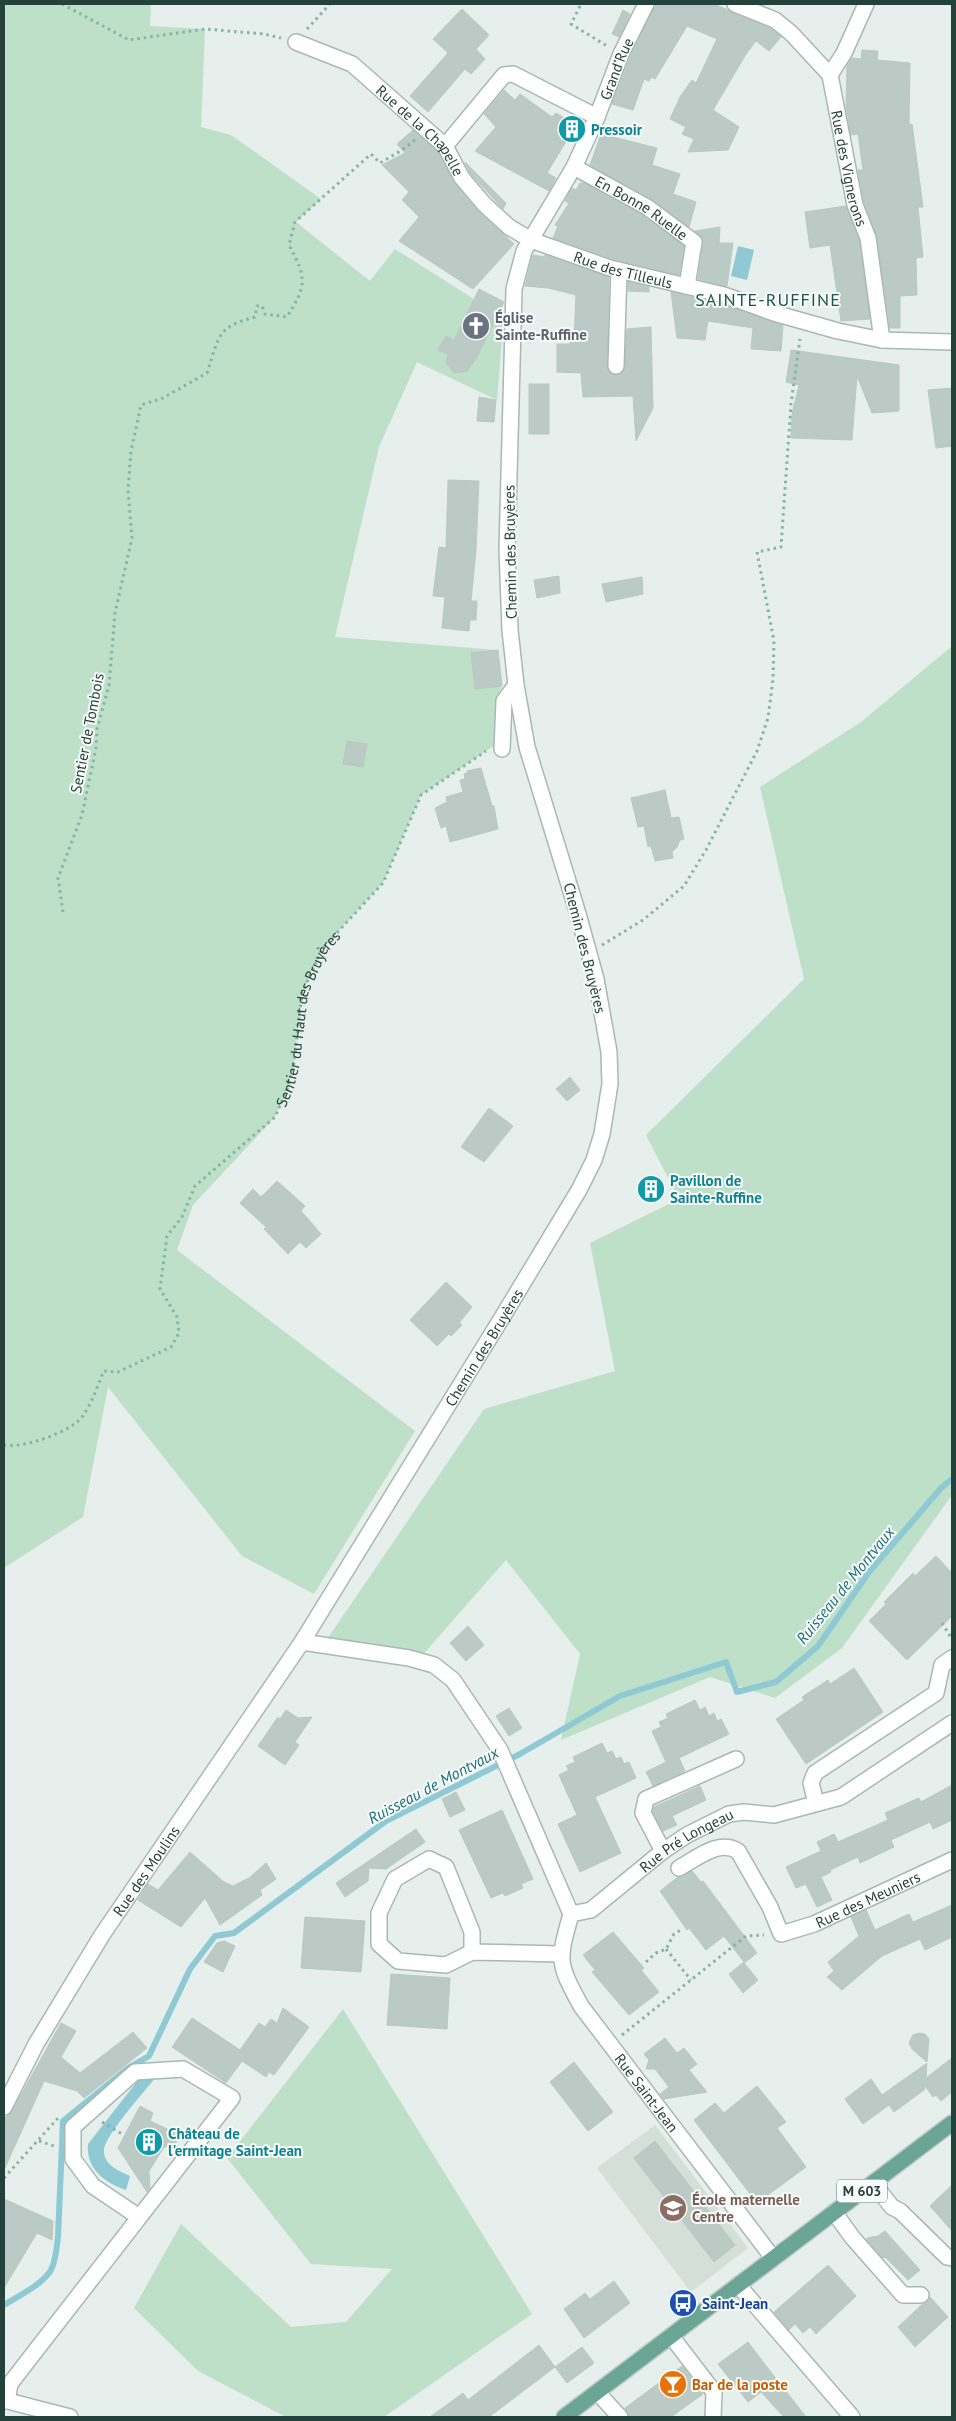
<svg xmlns="http://www.w3.org/2000/svg" width="956" height="2421" viewBox="0 0 956 2421" font-family="'PT Sans',sans-serif">
<rect width="100%" height="100%" fill="#e6efeb"/>
<path fill="#d4dfda" d="M 655,2125 L 748,2248 L 691,2292 L 597,2168 Z"/>
<path fill="#bfe0c8" d="M 4,4 L 151,4 L 150,26 L 205,29 L 201,127 L 231,135 L 321,199 L 296,222 L 370,281 L 395,249 L 474,299 L 454,340 L 446,336 L 439,350 L 451,356 L 449,367 L 458,370 L 459,373 L 461,372 L 461,369 L 499,312 L 504,314 L 497,400 L 417,362 L 379,447 L 335,637 L 498,650 L 502,686 L 496,699 L 495,745 L 421,795 L 383,883 L 322,949 L 302,993 L 294,1063 L 288,1087 L 275,1117 L 193,1205 L 177,1250 L 415,1431 L 314,1594 L 242,1556 L 108,1387 L 83,1517 L 4,1568 Z
M 952,646 L 952,1495 L 842,1648 L 775,1698 L 710,1677 L 561,1740 L 580,1654 L 506,1560 L 419,1659 L 323,1645 L 484,1409 L 615,1371 L 590,1243 L 679,1199 L 646,1135 L 804,979 L 760,787 L 861,722 Z
M 343,2009 L 532,2314 L 384,2417 L 286,2417 L 198,2371 L 134,2308 L 181,2224 L 291,2327 L 346,2322 L 392,2269 L 311,2264 L 227,2158 Z"/>
<path fill="#8ec9d4" d="M 738,246 L 754,250 L 747,280 L 731,276 Z
M 156,2077 C 146,2090 104,2136 104,2150 C 103,2165 119,2171 130,2176 L 126,2190 C 104,2182 86,2169 88,2144 L 139,2079 Z"/>
<g fill="none" stroke-linecap="round" stroke-linejoin="round">
<path stroke="#8ec9d4" stroke-width="6" d="M 4,2305 C 17,2297 43,2284 51,2270 C 56,2260 57,2246 58,2236 L 63,2121 L 128,2068 L 149,2056 L 190,1969 L 215,1936 L 234,1933 L 386,1821 L 520,1754 L 620,1696 L 726,1662 L 737,1692 L 776,1682 L 818,1646 L 869,1572 L 941,1488 L 952,1479"/>
</g>
<path fill="#bbcac4" stroke="#b8c9c2" d="M 655,4 L 714,4 L 770,28 L 781,37 L 769,51 L 756,41 L 746,54 L 713,110 L 739,127 L 728,150 L 688,152 L 694,139 L 682,134 L 686,127 L 670,119 L 680,97 L 692,80 L 696,83 L 717,39 L 687,26 L 655,79 L 651,77 L 649,81 L 644,79 L 633,110 L 612,104 L 630,58 Z
M 462,9 L 489,35 L 476,49 L 485,59 L 471,74 L 465,69 L 428,112 L 410,96 L 448,53 L 433,39 Z
M 623,10 L 630,14 L 619,37 L 612,34 Z
M 862,50 L 878,51 L 877,60 L 910,63 L 909,125 L 912,124 L 923,207 L 918,207 L 923,257 L 916,258 L 917,295 L 900,296 L 900,328 L 890,328 L 877,236 L 864,202 L 858,170 L 863,170 L 858,134 L 851,135 L 846,106 L 847,66 L 852,58 L 861,59 Z
M 504,90 L 515,100 L 520,94 L 552,117 L 556,113 L 576,125 L 547,173 L 556,178 L 549,191 L 475,151 L 496,127 L 484,114 Z
M 413,130 L 438,152 L 454,183 L 477,210 L 514,244 L 473,289 L 399,241 L 419,217 L 402,200 L 409,192 L 382,165 L 405,153 L 397,144 Z
M 601,134 L 657,148 L 652,165 L 680,174 L 673,194 L 696,202 L 689,227 L 652,199 L 590,165 Z
M 465,162 L 506,203 L 503,209 L 470,173 Z
M 580,183 L 584,183 L 642,215 L 684,246 L 679,275 L 613,259 L 553,238 L 558,226 L 555,225 L 569,203 L 565,201 L 572,188 L 576,190 Z
M 846,206 L 859,240 L 870,319 L 841,321 L 830,245 L 810,248 L 805,212 Z
M 720,227 L 719,243 L 733,243 L 727,286 L 698,279 L 703,243 L 702,238 L 695,231 Z
M 533,255 L 544,257 L 545,255 L 609,277 L 607,366 L 612,374 L 620,374 L 624,370 L 627,329 L 651,327 L 653,408 L 636,441 L 633,396 L 583,397 L 581,373 L 557,372 L 557,344 L 570,344 L 570,340 L 574,340 L 576,295 L 548,288 L 525,286 Z
M 628,282 L 649,287 L 649,292 L 628,291 Z
M 479,289 L 504,302 L 477,357 L 467,371 L 454,373 L 446,363 L 448,354 L 438,350 L 446,336 L 454,340 Z
M 671,292 L 721,304 L 783,325 L 781,351 L 751,349 L 753,328 L 708,321 L 705,340 L 677,338 Z
M 791,350 L 899,365 L 899,411 L 872,413 L 857,376 L 852,440 L 791,438 L 792,414 L 799,385 L 786,382 Z
M 529,384 L 549,384 L 549,434 L 529,434 Z
M 952,388 L 952,446 L 936,448 L 928,390 Z
M 479,397 L 496,400 L 494,422 L 477,421 Z
M 448,480 L 479,481 L 476,550 L 471,601 L 477,601 L 476,620 L 470,620 L 469,631 L 442,628 L 445,597 L 433,596 L 439,547 L 446,548 Z
M 559,576 L 560,593 L 537,598 L 534,580 Z
M 642,577 L 643,594 L 606,602 L 602,584 Z
M 498,650 L 502,686 L 475,689 L 471,653 Z
M 347,741 L 367,744 L 363,767 L 343,764 Z
M 481,768 L 492,806 L 494,806 L 498,829 L 450,842 L 446,826 L 441,828 L 435,808 L 447,802 L 446,797 L 463,792 L 460,780 L 465,779 L 464,774 L 467,773 L 467,771 Z
M 665,790 L 671,818 L 679,817 L 684,839 L 680,840 L 677,847 L 672,852 L 673,858 L 655,861 L 651,846 L 648,847 L 644,826 L 638,827 L 631,798 Z
M 570,1077 L 580,1090 L 567,1101 L 556,1089 Z
M 489,1108 L 513,1126 L 484,1162 L 461,1147 Z
M 277,1181 L 305,1206 L 301,1211 L 321,1234 L 306,1248 L 300,1242 L 288,1254 L 264,1229 L 266,1227 L 240,1203 L 253,1189 L 261,1197 Z
M 446,1282 L 472,1307 L 459,1323 L 462,1325 L 451,1336 L 449,1334 L 437,1346 L 410,1320 Z
M 936,1556 L 952,1573 L 952,1616 L 907,1660 L 869,1621 L 886,1604 L 884,1602 L 913,1573 L 915,1576 Z
M 468,1626 L 484,1645 L 466,1661 L 450,1643 Z
M 854,1668 L 883,1712 L 806,1764 L 776,1719 L 804,1700 L 802,1697 L 828,1680 L 830,1684 Z
M 695,1700 L 700,1710 L 705,1707 L 709,1716 L 714,1713 L 717,1721 L 721,1719 L 729,1734 L 679,1758 L 685,1771 L 653,1786 L 646,1772 L 666,1762 L 652,1731 L 661,1727 L 659,1722 L 668,1718 L 666,1714 Z
M 509,1708 L 522,1728 L 509,1736 L 496,1716 Z
M 286,1710 L 298,1718 L 312,1717 L 295,1742 L 299,1745 L 285,1765 L 258,1746 L 278,1717 L 280,1719 Z
M 602,1743 L 607,1753 L 612,1751 L 616,1759 L 621,1757 L 624,1764 L 629,1762 L 636,1778 L 595,1797 L 621,1853 L 580,1872 L 558,1824 L 577,1815 L 559,1775 L 569,1770 L 566,1766 L 575,1762 L 573,1757 Z
M 952,1785 L 952,1820 L 933,1829 L 930,1822 L 891,1840 L 894,1847 L 860,1863 L 858,1857 L 830,1870 L 831,1872 L 821,1877 L 832,1900 L 817,1907 L 806,1884 L 796,1888 L 786,1867 L 821,1851 L 817,1842 L 834,1834 L 838,1842 L 888,1820 L 885,1813 L 919,1798 L 921,1802 Z
M 700,1786 L 706,1800 L 672,1816 L 677,1825 L 663,1831 L 653,1812 L 654,1807 Z
M 456,1792 L 465,1810 L 450,1817 L 442,1799 Z
M 502,1810 L 533,1879 L 521,1884 L 523,1888 L 505,1896 L 503,1893 L 491,1898 L 459,1830 Z
M 416,1829 L 425,1842 L 386,1869 L 369,1868 L 368,1881 L 345,1897 L 336,1883 Z
M 190,1852 L 224,1882 L 233,1886 L 249,1878 L 266,1863 L 276,1879 L 260,1890 L 262,1895 L 220,1925 L 205,1898 L 181,1927 L 138,1900 L 148,1884 L 158,1890 Z
M 692,1871 L 701,1882 L 703,1881 L 757,1953 L 744,1963 L 758,1980 L 743,1993 L 729,1974 L 744,1962 L 724,1936 L 706,1950 L 689,1928 L 687,1930 L 660,1891 L 678,1877 Z
M 952,1905 L 952,1937 L 925,1950 L 920,1939 L 882,1956 L 842,1990 L 827,1977 L 834,1971 L 828,1962 L 859,1936 L 851,1917 L 866,1910 L 875,1930 L 909,1914 L 913,1922 Z
M 305,1917 L 365,1921 L 361,1972 L 301,1968 Z
M 613,1932 L 644,1968 L 641,1970 L 659,1992 L 629,2015 L 592,1972 L 595,1970 L 583,1955 Z
M 224,1941 L 235,1946 L 223,1972 L 204,1962 L 217,1943 Z
M 391,1974 L 450,1978 L 447,2029 L 387,2025 Z
M 283,2008 L 309,2027 L 274,2075 L 269,2072 L 266,2077 L 242,2061 L 226,2083 L 172,2047 L 192,2018 L 240,2050 L 259,2023 L 265,2027 L 271,2019 L 277,2023 Z
M 61,2023 L 76,2031 L 61,2057 L 80,2073 L 133,2032 L 147,2048 L 84,2098 L 77,2091 L 44,2081 L 4,2170 L 4,2119 L 12,2111 Z
M 919,2033 L 925,2034 L 929,2039 L 927,2062 L 912,2049 L 909,2043 L 913,2035 Z
M 665,2038 L 677,2053 L 684,2048 L 697,2064 L 689,2070 L 707,2092 L 664,2099 L 660,2094 L 669,2087 L 655,2069 L 646,2069 L 649,2060 L 644,2054 Z
M 952,2058 L 952,2092 L 941,2101 L 936,2095 L 933,2097 L 925,2086 L 924,2090 L 894,2112 L 889,2105 L 863,2124 L 845,2099 L 871,2079 L 882,2095 L 927,2063 L 926,2078 Z
M 574,2062 L 613,2112 L 588,2131 L 550,2082 Z
M 757,2086 L 786,2122 L 777,2128 L 806,2167 L 757,2203 L 694,2120 L 715,2103 L 724,2113 Z
M 140,2106 L 153,2113 L 150,2121 L 180,2135 L 174,2146 L 164,2147 L 149,2171 L 150,2188 L 147,2192 L 118,2148 Z
M 655,2141 L 735,2245 L 714,2262 L 634,2158 Z
M 952,2185 L 952,2231 L 930,2206 Z
M 4,2199 L 53,2221 L 52,2240 L 37,2233 L 4,2288 Z
M 885,2231 L 920,2270 L 908,2280 L 885,2257 L 883,2258 L 867,2240 L 867,2238 L 878,2236 Z
M 828,2265 L 856,2296 L 816,2334 L 810,2327 L 803,2333 L 795,2324 L 789,2330 L 774,2312 Z
M 614,2281 L 630,2303 L 584,2338 L 564,2309 L 585,2293 L 590,2299 Z
M 930,2297 L 948,2317 L 915,2347 L 898,2327 Z
M 748,2342 L 767,2367 L 806,2417 L 784,2417 L 761,2392 L 748,2402 L 718,2364 Z
M 539,2345 L 555,2367 L 489,2417 L 430,2417 L 463,2393 L 468,2400 Z
M 582,2347 L 594,2363 L 567,2383 L 555,2367 Z
M 682,2366 L 703,2394 L 671,2417 L 629,2417 L 625,2408 Z"/>
<g fill="none" stroke-linecap="round" stroke-linejoin="round">
<defs>
<g id="minor">
<path d="M 735,4 L 775,20 L 791,33 L 830,75"/>
<path id="s2" d="M 866,4 L 844,53 L 830,75 L 855,205 L 868,238 L 882,340"/>
<path id="s3" d="M 296,42 L 352,64 L 445,146 L 462,178 L 484,204 L 509,227 L 531,240 L 610,268 L 724,295 L 774,313 L 838,331 L 882,340 L 952,342"/>
<path d="M 445,146 L 504,75 L 513,74 L 597,117"/>
<path id="s4" d="M 574,167 L 647,207 L 694,242 L 687,286"/>
<path d="M 616,366 L 619,270"/>
<path d="M 502,749 L 504,701 L 516,685"/>
<path d="M 302,1642 L 409,1658 L 434,1665 L 453,1680 L 500,1750 L 571,1914"/>
<path d="M 816,1803 L 811,1783 L 815,1773 L 936,1693 L 942,1665 L 952,1658"/>
<path d="M 663,1851 L 643,1813 L 646,1799 L 736,1759"/>
<path id="s5" d="M 679,1868 C 697,1858 719,1839 738,1851 L 770,1907 L 781,1934 L 814,1924 L 952,1860"/>
<path id="s6" d="M 571,1914 L 591,1910 L 663,1851 L 687,1835 L 729,1814 L 744,1812 L 774,1815 L 841,1797 L 952,1723"/>
<path id="s7" d="M 571,1914 C 558,1961 557,1962 581,2006 L 773,2258"/>
<path d="M 472,1952 L 472,1932 L 446,1867 L 429,1859 L 395,1879 L 379,1913 L 379,1944 L 398,1961 L 446,1965 L 472,1952 L 560,1954"/>
<path id="s8" d="M 4,2107 L 36,2044 L 102,1935 L 302,1642 L 503,1316 L 579,1190 L 594,1160 L 602,1134 L 610,1084 L 609,1052 L 596,979 L 578,914 L 527,747 L 516,685 L 510,630 L 507,550 L 514,289 L 524,251 L 574,167 L 597,117 L 621,54 L 646,4"/>
<path d="M 873,2183 L 892,2207 L 900,2211 L 947,2257 L 952,2258"/>
<path d="M 834,2212 L 852,2237 L 903,2295 L 921,2295"/>
<path d="M 738,2285 L 852,2417"/>
<path d="M 671,2336 L 714,2392 L 713,2417"/>
<path d="M 597,2392 L 620,2417"/>
<path d="M 4,2400 L 70,2417"/>
<path d="M 7,2401 L 10,2384 L 23,2367 L 232,2098 L 183,2069 L 135,2072 L 73,2127 L 73,2159 L 93,2186 L 139,2217"/>
</g>
<path id="major" d="M 564,2417 L 952,2123"/>
</defs>
<use href="#minor" stroke="#a8b8b2" stroke-width="18"/>
<use href="#major" stroke="#c2cac8" stroke-width="18"/>
<g stroke="#86b3a5" stroke-width="3" stroke-dasharray="2.5 4" stroke-linecap="butt">
<path d="M 62,4 L 129,40 L 205,29 L 264,34 L 281,38"/>
<path d="M 580,6 L 571,24 L 607,46"/>
<path d="M 307,29 L 330,4"/>
<path d="M 63,912 L 58,878 L 82,815 L 96,748 L 97,729 L 109,685 L 115,613 L 132,538 L 128,490 L 131,451 L 141,405 L 163,398 L 207,373 C 219,337 216,327 255,317 L 257,306 L 262,306 L 265,314 L 287,317 C 307,284 307,279 289,245 L 295,222 L 371,154 L 380,163 L 402,150 L 415,140"/>
<path d="M 602,945 L 643,920 L 684,886 L 706,850 L 757,751 L 768,718 L 773,679 L 774,641 L 757,552 L 781,547 L 791,404 L 800,339"/>
<path id="s1" d="M 4,1445 C 22,1449 71,1432 82,1417 C 92,1404 97,1386 104,1371 L 118,1372 L 171,1347 L 179,1333 L 177,1317 L 160,1289 L 167,1236 L 182,1217 L 195,1186 L 275,1117 L 288,1087 L 294,1063 L 302,993 L 322,949 L 383,883 L 421,795 L 486,751"/>
<path d="M 942,1623 L 952,1639"/>
<path d="M 666,1949 L 691,1980"/>
<path d="M 646,1962 L 656,1953 L 666,1949 L 674,1934 L 682,1929"/>
<path d="M 622,2035 L 746,1936 L 764,1935"/>
<path d="M 102,2122 L 124,2135"/>
<path d="M 39,2141 L 57,2147"/>
<path d="M 4,2178 L 58,2118"/>
</g>
<use href="#minor" stroke="#fff" stroke-width="15"/>
<use href="#major" stroke="#6aa596" stroke-width="15"/>
</g>
<defs>
<symbol id="building-disc" viewBox="-11 -11 22 22"><circle r="9.5" fill="#0f9aa8" stroke="#f7fbf9"/><path d="M-4-6H4V6H1V3H-1V6H-4ZM-2.5-4.3h1.7v1.8h-1.7ZM.8-4.3h1.7v1.8H.8ZM-2.5-1h1.7V.8h-1.7ZM.8-1h1.7V.8H.8Z" fill="#fff"/></symbol>
<symbol id="church-disc" viewBox="-11 -11 22 22"><circle r="9.5" fill="#6b7280" stroke="#f7fbf9"/><path d="M-1.2-6h2.4v3.5h3.3v2.4h-3.3V6h-2.4V-.1h-3.3v-2.4h3.3Z" fill="#fff"/></symbol>
<symbol id="school-disc" viewBox="-11 -11 22 22"><circle r="9.5" fill="#8d6e63" stroke="#f7fbf9"/><path d="M0-5L7-2L0 1L-7-2ZM-4 1L0 2.5L4 1V4Q0 6-4 4Z" fill="#fff"/></symbol>
<symbol id="bus-disc" viewBox="-11 -11 22 22"><circle r="9.5" fill="#1a4fb4" stroke="#f7fbf9"/><path d="M-5-6H5V4H4V6H2V4H-2V6H-4V4H-5ZM-3.5-4V0h7V-4ZM-3.5 1.2v1.5H-2V1.2ZM2 1.2v1.5H3.5V1.2Z" fill="#fff"/></symbol>
<symbol id="bar-disc" viewBox="-11 -11 22 22"><circle r="9.5" fill="#e8710a" stroke="#f7fbf9"/><path d="M-6-5H6L.8 .8V4.5H3.5V6h-7V4.5H-.8V.8Z" fill="#fff"/></symbol>
</defs>
<g fill-rule="evenodd">
<use href="#building-disc" x="556" y="113" width="32" height="32"/>
<use href="#church-disc" x="460" y="310" width="32" height="32"/>
<use href="#building-disc" x="635" y="1173" width="32" height="32"/>
<use href="#building-disc" x="133" y="2126" width="32" height="32"/>
<use href="#school-disc" x="657" y="2192" width="32" height="32"/>
<use href="#bus-disc" x="667" y="2287" width="32" height="32"/>
<use href="#bar-disc" x="657" y="2368" width="32" height="32"/>
</g>
<g text-anchor="middle" dominant-baseline="central" stroke-width="4" stroke-linejoin="round" paint-order="stroke">
<rect fill="#f7fbf9" stroke="#637a73" stroke-width="1" x="837" y="2179.5" width="50" height="23" rx="4"/>
<g font-size="14" font-weight="bold" fill="#24423a">
<text x="862" y="2191">M 603</text>
</g>
<g font-size="15" fill="#24423a" stroke="#f7fbf9">
<text stroke="none"><textPath href="#s8" startOffset="2246">Grand’Rue</textPath></text>
<text stroke="none"><textPath href="#s3" startOffset="156">Rue de la Chapelle</textPath></text>
<text stroke="none"><textPath href="#s2" startOffset="175">Rue des Vignerons</textPath></text>
<text stroke="none"><textPath href="#s4" startOffset="79">En Bonne Ruelle</textPath></text>
<text stroke="none"><textPath href="#s3" startOffset="411">Rue des Tilleuls</textPath></text>
<text transform="translate(510 552) rotate(-91)">Chemin des Bruyères</text>
<text transform="translate(87 733) rotate(-79)">Sentier de Tombois</text>
<text transform="translate(585 948) rotate(76)">Chemin des Bruyères</text>
<text stroke="none"><textPath href="#s1" startOffset="596">Sentier du Haut des Bruyères</textPath></text>
<text stroke="none"><textPath href="#s8" startOffset="899">Chemin des Bruyères</textPath></text>
<text stroke="none"><textPath href="#s6" startOffset="139">Rue Pré Longeau</textPath></text>
<text stroke="none"><textPath href="#s8" startOffset="276">Rue des Moulins</textPath></text>
<text stroke="none"><textPath href="#s5" startOffset="252">Rue des Meuniers</textPath></text>
<text stroke="none"><textPath href="#s7" startOffset="206">Rue Saint-Jean</textPath></text>
</g>
<g font-size="15" font-weight="bold" fill="#0d838f" stroke="#f7fbf9" text-anchor="start">
<text x="591" y="129">Pressoir</text>
<text x="670" y="1180">Pavillon de<tspan x="670" dy="17">Sainte-Ruffine</tspan></text>
<text x="168" y="2133">Château de<tspan x="168" dy="17">l'ermitage Saint-Jean</tspan></text>
</g>
<g font-size="15" font-weight="bold" fill="#5b616d" stroke="#f7fbf9" text-anchor="start">
<text x="495" y="317">Église<tspan x="495" dy="17">Sainte-Ruffine</tspan></text>
</g>
<g font-size="15" font-weight="bold" fill="#785e54" stroke="#f7fbf9" text-anchor="start">
<text x="692" y="2199">École maternelle<tspan x="692" dy="17">Centre</tspan></text>
</g>
<g font-size="15" font-weight="bold" fill="#164399" stroke="#f7fbf9" text-anchor="start">
<text x="702" y="2303">Saint-Jean</text>
</g>
<g font-size="15" font-weight="bold" fill="#c56008" stroke="#f7fbf9" text-anchor="start">
<text x="692" y="2384">Bar de la poste</text>
</g>
<g font-size="16" font-style="italic" fill="#1c6f80" stroke="#f7fbf9">
<text transform="translate(845 1585) rotate(-51)">Ruisseau de Montvaux</text>
<text transform="translate(433 1785) rotate(-28)">Ruisseau de Montvaux</text>
</g>
<g font-size="18" letter-spacing="1" fill="#1f5548" stroke="#f7fbf9">
<text x="768" y="299">SAINTE-RUFFINE</text>
</g>
</g>
<rect width="956" height="2421" fill="none" stroke="#24423a" stroke-width="10"/>
</svg>
